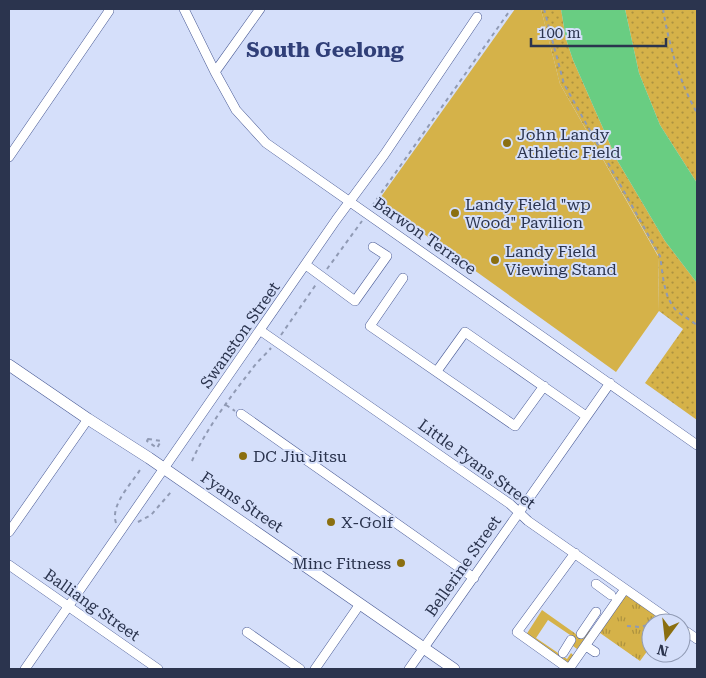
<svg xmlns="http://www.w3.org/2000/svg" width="706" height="678" viewBox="0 0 706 678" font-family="'Roboto Serif',serif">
<defs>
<pattern id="grass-tufts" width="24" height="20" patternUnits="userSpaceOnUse" patternTransform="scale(1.25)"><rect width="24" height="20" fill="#d5b249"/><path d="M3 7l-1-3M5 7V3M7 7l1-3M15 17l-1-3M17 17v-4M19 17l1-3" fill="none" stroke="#ad923f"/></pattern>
<pattern id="park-dots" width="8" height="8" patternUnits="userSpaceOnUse" patternTransform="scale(1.25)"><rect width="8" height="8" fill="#d5b249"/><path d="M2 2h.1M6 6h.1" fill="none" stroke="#ad923f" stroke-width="1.8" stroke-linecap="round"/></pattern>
</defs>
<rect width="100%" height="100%" fill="#d5dffa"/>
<path fill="url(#grass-tufts)" d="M 626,596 L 628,596 L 655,615 L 654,617 L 662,623 L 651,623 L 651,646 L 640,661 L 600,633 L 592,644 L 607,619 L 610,618 L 610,615 L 622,598 Z
M 542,610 L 583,639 L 589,630 L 591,631 L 577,649 L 573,646 L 576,639 L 548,620 L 536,638 L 567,659 L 571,653 L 575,657 L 568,666 L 526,635 Z"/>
<path fill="url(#park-dots)" d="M 541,9 L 561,9 L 566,39 L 573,60 L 617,160 L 665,241 L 697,283 L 697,420 L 645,383 L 683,329 L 659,311 L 658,255 L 560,84 Z
M 625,9 L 697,9 L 697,183 L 660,125 L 639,73 Z"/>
<path fill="#d5b249" d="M 515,9 L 541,9 L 560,84 L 658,256 L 659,311 L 616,372 L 378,201 Z"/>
<path fill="#69cd82" d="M 561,9 L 625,9 L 639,73 L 660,125 L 697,183 L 697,283 L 665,241 L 617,160 L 573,60 L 566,39 Z"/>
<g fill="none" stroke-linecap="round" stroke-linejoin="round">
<defs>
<path id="minor" d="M 184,9 L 215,72 L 236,110 L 266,143 L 697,445
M 215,72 L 260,9
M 9,157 L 109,11 L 108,9
M 306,265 L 355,301 L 387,256 L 373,247
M 403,278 L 370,326 L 515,426 L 544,386
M 261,331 L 510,504 L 528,521 L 674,623
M 437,371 L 465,332 L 586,416
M 241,414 L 474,578
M 9,532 L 88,419
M 9,565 L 158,669
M 596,584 L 611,595
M 681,628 L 697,639
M 247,632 L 300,669
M 581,634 L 596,612
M 586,646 L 595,652
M 563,653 L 571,640
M 25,669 L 336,220 L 384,155 L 477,17
M 315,669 L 360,604
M 409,669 L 610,383
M 569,669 L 517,632 L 575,553
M 569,669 L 625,589"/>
<path id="major" d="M 9,365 L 88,419 L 149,458 L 454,669"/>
</defs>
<use href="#minor" stroke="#495a95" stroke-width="10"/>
<use href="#major" stroke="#495a95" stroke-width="12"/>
<path stroke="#909ab4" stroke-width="2" stroke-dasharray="4 4" stroke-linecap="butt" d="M 544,9 L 564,84 L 660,256 C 663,273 663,295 675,309 C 681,315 690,320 697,325
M 663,9 C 669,45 679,81 697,113
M 372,206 L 511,9
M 327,269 L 362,221
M 281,335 L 317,283
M 226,405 L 235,411
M 148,439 L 161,441 L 157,448 L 147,441 Z
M 192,461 C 206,429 231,396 252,369 C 257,362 265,355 271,348
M 138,522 L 151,515 L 171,492
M 116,523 C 110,505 131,484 140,470
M 627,626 L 640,627 L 651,624"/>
<use href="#minor" stroke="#fff" stroke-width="9"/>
<use href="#major" stroke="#fff" stroke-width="11"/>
</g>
<g fill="#8b6f10" stroke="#d5dffa" stroke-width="2">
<circle cx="507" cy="143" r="5"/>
<circle cx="455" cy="213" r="5"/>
<circle cx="495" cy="260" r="5"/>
<circle cx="243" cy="456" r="5"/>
<circle cx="331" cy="522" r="5"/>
<circle cx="401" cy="563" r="5"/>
</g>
<g text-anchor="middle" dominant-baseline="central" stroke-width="4" stroke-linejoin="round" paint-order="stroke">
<g font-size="16" fill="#2b344e" stroke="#d5dffa" text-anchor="start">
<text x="517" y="134">John Landy<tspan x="517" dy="18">Athletic Field</tspan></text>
<text x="465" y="204">Landy Field "wp<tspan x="465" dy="18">Wood" Pavilion</tspan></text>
<text x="505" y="251">Landy Field<tspan x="505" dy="18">Viewing Stand</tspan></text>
<text x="253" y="456">DC Jiu Jitsu</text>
<text x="341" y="522">X-Golf</text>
<text x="391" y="563" text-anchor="end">Minc Fitness</text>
</g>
<g font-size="16" fill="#2b344e" stroke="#d5dffa">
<text transform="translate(425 236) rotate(35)">Barwon Terrace</text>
<text transform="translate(240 335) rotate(-55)">Swanston Street</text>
<text transform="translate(477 464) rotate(36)">Little Fyans Street</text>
<text transform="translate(242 502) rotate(34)">Fyans Street</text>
<text transform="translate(463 566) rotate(-55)">Bellerine Street</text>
<text transform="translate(92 605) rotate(35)">Balliang Street</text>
</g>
<g font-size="21" font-weight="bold" fill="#303f78" stroke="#d5dffa">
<text x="325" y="50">South Geelong</text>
</g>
</g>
<rect width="706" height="678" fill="none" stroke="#2b344e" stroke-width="20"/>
<g transform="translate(666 638) rotate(195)"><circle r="24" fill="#d5dffa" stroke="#919bb5"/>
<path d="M0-4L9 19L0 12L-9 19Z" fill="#8b6f10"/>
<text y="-8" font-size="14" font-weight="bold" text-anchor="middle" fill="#2b344e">N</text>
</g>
<path d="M531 38v8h135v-8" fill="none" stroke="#2b344e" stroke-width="2.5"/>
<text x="538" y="38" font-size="15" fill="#2b344e" stroke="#d5dffa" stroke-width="4" paint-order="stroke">100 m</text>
</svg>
